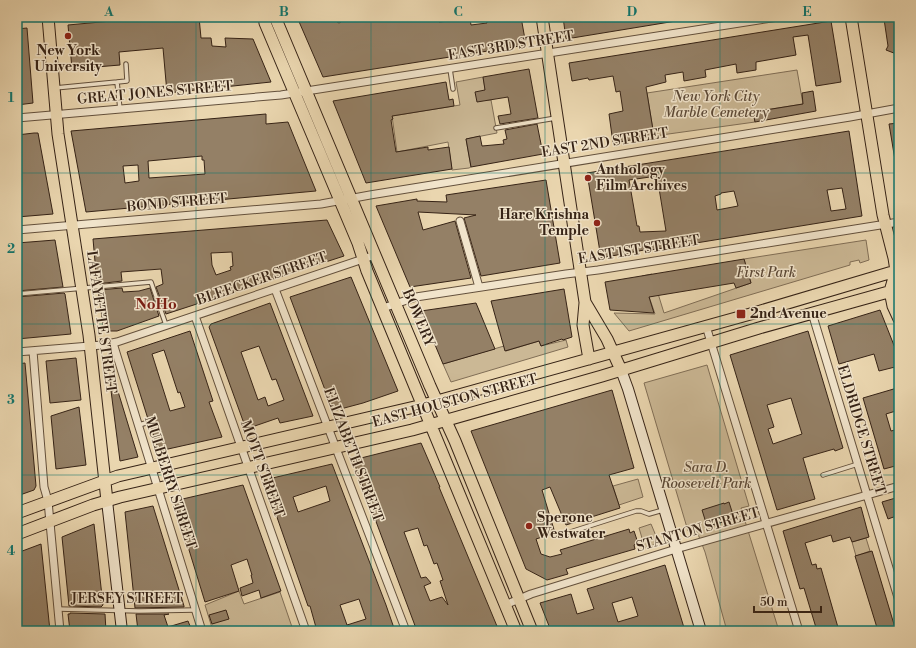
<svg xmlns="http://www.w3.org/2000/svg" width="916" height="648" viewBox="0 0 916 648" font-family="'Libre Bodoni',serif">
<rect width="100%" height="100%" fill="#ead6af"/>
<filter id="stains"><feTurbulence type="fractalNoise" baseFrequency=".005" numOctaves="4"/><feColorMatrix values="0 0 0 0 .2 0 0 0 0 .09 0 0 0 0 .02 0 0 0 .5 -.17"/></filter>
<radialGradient id="worn" r=".72"><stop offset=".6" stop-color="#630" stop-opacity="0"/><stop offset="1" stop-color="#630" stop-opacity=".3"/></radialGradient>
<path fill="#cbb895" stroke="#806e56" d="M 797,70 L 803,104 L 753,112 L 755,122 L 654,136 L 647,93 Z
M 483,77 L 487,100 L 491,100 L 497,133 L 466,139 L 471,167 L 469,168 L 452,170 L 448,142 L 397,152 L 392,116 L 460,105 L 456,82 Z
M 866,240 L 869,260 L 860,263 L 859,260 L 850,262 L 850,265 L 629,331 L 614,313 L 655,314 L 642,276 L 652,274 L 664,313 L 751,283 L 744,259 Z
M 566,340 L 568,347 L 451,382 L 443,364 L 504,346 L 506,351 L 539,341 L 541,346 Z
M 707,365 L 749,506 L 741,508 L 779,631 L 727,631 L 705,552 L 696,529 L 688,531 L 644,383 Z
M 638,479 L 643,497 L 619,505 L 613,486 Z
M 651,524 L 659,543 L 645,548 L 639,528 Z
M 866,538 L 870,551 L 856,556 L 852,542 Z
M 239,591 L 244,604 L 280,592 L 292,627 L 281,631 L 213,631 L 205,605 Z"/>
<path fill="#948066" stroke="#362316" fill-rule="evenodd" d="M 155,17 L 199,17 L 201,38 L 211,38 L 212,46 L 226,47 L 225,38 L 253,39 L 271,82 L 167,93 L 163,48 L 119,52 L 120,65 L 72,69 L 68,25 Z
M 297,17 L 335,17 L 336,21 L 339,23 L 342,21 L 341,17 L 439,17 L 439,22 L 470,19 L 471,25 L 487,23 L 486,17 L 521,17 L 526,45 L 323,77 Z
M 563,17 L 676,17 L 676,21 L 566,39 Z
M 894,17 L 899,17 L 899,55 L 886,50 L 888,46 L 884,19 Z
M 831,21 L 841,82 L 816,86 L 808,35 L 793,37 L 796,55 L 756,62 L 756,70 L 737,73 L 736,64 L 705,70 L 706,77 L 684,81 L 683,72 L 665,75 L 666,82 L 646,87 L 654,136 L 613,143 L 609,114 L 623,111 L 620,91 L 616,92 L 613,76 L 589,80 L 588,78 L 572,81 L 569,63 Z
M 27,28 L 33,103 L 17,105 L 17,29 Z
M 529,69 L 538,118 L 500,124 L 498,116 L 511,114 L 508,97 L 477,102 L 475,92 L 485,90 L 483,77 Z
M 446,82 L 449,100 L 453,99 L 454,106 L 392,116 L 393,119 L 391,120 L 396,152 L 428,147 L 428,150 L 449,147 L 452,169 L 366,183 L 333,101 Z
M 813,91 L 816,111 L 755,122 L 753,112 L 803,104 L 802,93 Z
M 266,114 L 266,124 L 288,122 L 316,191 L 86,212 L 71,131 ZM 202,156 L 202,160 L 204,160 L 205,174 L 149,178 L 148,161 ZM 138,165 L 139,181 L 125,183 L 123,166 Z
M 899,123 L 899,159 L 895,160 L 889,124 Z
M 537,124 L 543,154 L 471,167 L 466,139 L 480,136 L 482,146 L 504,144 L 503,140 L 507,139 L 505,130 Z
M 849,131 L 862,216 L 696,243 L 644,251 L 644,250 L 601,258 L 587,173 ZM 657,176 L 666,231 L 640,232 L 639,226 L 637,226 L 629,180 ZM 842,188 L 846,209 L 831,211 L 827,190 ZM 734,191 L 738,206 L 717,210 L 715,196 L 721,194 L 721,193 Z
M 34,133 L 38,133 L 53,214 L 17,217 L 17,135 Z
M 546,180 L 560,263 L 481,276 L 464,218 L 476,215 L 418,212 L 423,230 L 455,221 L 471,278 L 410,287 L 376,206 L 417,199 L 417,201 L 447,202 L 446,195 Z
M 327,220 L 344,256 L 166,314 L 156,287 L 163,284 L 161,269 L 121,272 L 122,281 L 97,284 L 93,239 ZM 232,252 L 233,266 L 230,267 L 231,270 L 216,275 L 212,265 L 211,253 Z
M 55,240 L 63,287 L 17,291 L 17,243 Z
M 744,259 L 751,283 L 736,288 L 734,283 L 649,297 L 654,313 L 610,310 L 605,282 Z
M 351,277 L 398,391 L 363,403 L 333,411 L 290,297 Z
M 122,288 L 123,292 L 139,291 L 150,288 L 159,316 L 117,331 L 104,331 L 98,290 Z
M 564,289 L 572,337 L 563,340 L 562,339 L 541,346 L 539,341 L 505,351 L 491,301 Z
M 64,293 L 65,294 L 71,334 L 17,339 L 17,297 Z
M 270,303 L 313,416 L 280,423 L 278,418 L 246,429 L 209,327 L 211,324 ZM 259,346 L 272,380 L 276,379 L 284,400 L 268,406 L 265,397 L 258,400 L 241,352 Z
M 476,303 L 495,349 L 443,364 L 421,311 Z
M 880,310 L 899,358 L 899,366 L 879,371 L 874,354 L 839,364 L 828,326 Z
M 190,331 L 213,401 L 209,402 L 222,437 L 159,451 L 150,425 L 152,421 L 148,419 L 127,352 ZM 164,350 L 178,393 L 180,392 L 185,407 L 170,411 L 152,354 Z
M 808,331 L 843,448 L 835,451 L 834,449 L 803,458 L 815,499 L 777,510 L 730,355 ZM 791,398 L 802,434 L 773,444 L 768,429 L 774,427 L 767,405 Z
M 76,358 L 81,400 L 50,403 L 46,361 Z
M 25,363 L 36,486 L 34,490 L 17,496 L 17,364 Z
M 109,375 L 113,375 L 138,457 L 120,461 Z
M 897,388 L 899,395 L 899,410 L 886,414 L 891,431 L 899,429 L 899,442 L 895,444 L 899,459 L 899,465 L 884,469 L 863,398 Z
M 612,390 L 634,468 L 609,475 L 620,508 L 566,525 L 550,487 L 542,490 L 555,533 L 536,539 L 541,554 L 550,557 L 562,554 L 560,550 L 629,529 L 630,533 L 634,531 L 638,543 L 634,545 L 635,549 L 566,569 L 568,574 L 547,580 L 526,569 L 471,431 Z
M 79,407 L 86,465 L 56,469 L 51,416 Z
M 421,443 L 440,487 L 439,487 L 499,631 L 417,631 L 353,460 ZM 418,528 L 424,546 L 427,545 L 434,564 L 437,563 L 443,580 L 440,581 L 448,605 L 442,597 L 430,601 L 424,586 L 431,583 L 426,577 L 421,578 L 404,532 Z
M 332,464 L 386,605 L 395,631 L 317,631 L 310,606 L 308,606 L 264,480 ZM 326,486 L 330,501 L 298,512 L 293,497 ZM 359,599 L 366,619 L 347,625 L 340,605 Z
M 243,485 L 281,591 L 261,598 L 259,590 L 242,596 L 240,588 L 253,583 L 251,575 L 252,575 L 247,559 L 231,565 L 239,591 L 205,602 L 174,501 Z
M 899,497 L 899,515 L 888,519 L 882,502 Z
M 729,502 L 734,518 L 714,525 L 713,524 L 707,526 L 702,510 L 724,503 L 724,504 Z
M 153,506 L 184,606 L 184,607 L 135,608 L 125,512 Z
M 861,507 L 869,537 L 852,542 L 850,537 L 833,542 L 831,535 L 805,543 L 812,565 L 816,564 L 817,569 L 821,568 L 839,631 L 817,631 L 804,588 L 800,589 L 783,531 Z
M 94,524 L 103,605 L 101,607 L 69,606 L 62,537 Z
M 41,544 L 50,631 L 17,631 L 17,553 Z
M 872,551 L 896,631 L 878,631 L 855,556 Z
M 665,565 L 685,631 L 551,631 L 540,603 L 571,594 L 577,614 L 594,609 L 587,589 ZM 632,597 L 638,616 L 618,622 L 612,603 Z
M 226,610 L 229,619 L 212,624 L 209,615 Z
M 70,613 L 105,614 L 106,631 L 70,631 L 68,614 L 70,614 Z
M 136,614 L 169,614 L 164,615 L 168,627 L 188,621 L 192,631 L 138,631 Z"/>
<g fill="none" stroke-linecap="round" stroke-linejoin="round">
<defs>
<path id="lane" d="M 338,17 L 339,20
M 450,69 L 453,89
M 117,82 L 127,81 L 126,64
M 55,88 L 117,82 L 120,109
M 496,128 L 556,118
M 17,294 L 151,282 L 166,325
M 139,425 L 149,422
M 823,475 L 858,464
M 564,534 L 636,511 L 641,511 L 649,514 L 663,510
M 58,609 L 139,611 L 195,610"/>
<path id="street" d="M 17,18 L 32,17
M 17,118 L 281,95 L 778,17
M 460,221 L 479,287
M 17,230 L 321,204 L 370,195 L 850,117 L 899,108
M 275,289 L 406,631
M 383,308 L 416,297 L 566,274 L 598,270 L 899,222
M 812,313 L 899,601
M 195,316 L 306,631
M 706,326 L 799,631
M 113,343 L 202,631
M 33,351 L 44,487 L 48,501 L 60,631
M 17,352 L 102,345 L 117,342 L 375,255
M 505,605 L 531,594 L 676,549 L 899,486"/>
<path id="secondary" d="M 621,370 L 628,389 L 701,631
M 107,501 L 122,631"/>
<path id="primary" d="M 48,17 L 58,134 L 89,335 L 107,501
M 264,17 L 265,23 L 358,243 L 367,271 L 516,631
M 275,17 L 430,386 L 455,441 L 532,631
M 542,17 L 585,302 L 607,339 L 621,370
M 851,17 L 883,215 L 894,258 L 896,271 L 899,274
M 896,271 L 890,291 L 893,306 L 899,319
M 585,303 L 583,325 L 589,359
M 17,513 L 118,476 L 423,405 L 754,313 L 899,270
M 17,534 L 93,505 L 120,497 L 412,430 L 602,376 L 759,328 L 899,289"/>
</defs>
<use href="#lane" stroke="#63503c" stroke-width="5.5"/>
<use href="#street" stroke="#63503c" stroke-width="9"/>
<use href="#secondary" stroke="#362316" stroke-width="12"/>
<use href="#primary" stroke="#362316" stroke-width="13"/>
<use href="#lane" stroke="#f1e4cb" stroke-width="3.5"/>
<use href="#street" stroke="#f1e4cb" stroke-width="7"/>
<use href="#secondary" stroke="#f1e4cb" stroke-width="10"/>
<use href="#primary" stroke="#ead6af" stroke-width="11"/>
</g>
<path fill="none" stroke="#0f766e" stroke-width="1" stroke-opacity="0.55" d="M 196,17 L 196,631M 371,17 L 371,631M 545,17 L 545,631M 720,17 L 720,631M 17,173 L 899,173M 17,324 L 899,324M 17,475 L 899,475"/>
<g fill="#8f2418" stroke="#f1e4cb" stroke-width="1.5">
<circle cx="68" cy="36" r="4"/>
<circle cx="588" cy="178" r="4"/>
<circle cx="597" cy="223" r="4"/>
<rect x="736" y="309" width="10" height="10" rx="2"/>
<circle cx="529" cy="526" r="4"/>
</g>
<g text-anchor="middle" dominant-baseline="central" stroke-width="3" stroke-linejoin="round" paint-order="stroke">
<g font-size="14" fill="#362316" stroke="#f1e4cb">
<text transform="translate(511 46) rotate(-9)">EAST 3RD STREET</text>
<text transform="translate(155 93) rotate(-5)">GREAT JONES STREET</text>
<text transform="translate(605 143) rotate(-9)">EAST 2ND STREET</text>
<text transform="translate(177 203) rotate(-5)">BOND STREET</text>
<text transform="translate(639 250) rotate(-9)">EAST 1ST STREET</text>
<text transform="translate(262 279) rotate(-19)">BLEECKER STREET</text>
<text transform="translate(418 318) rotate(67)">BOWERY</text>
<text transform="translate(101 322) rotate(82)">LAFAYETTE STREET</text>
<text transform="translate(455 401) rotate(-15)">EAST HOUSTON STREET</text>
<text transform="translate(861 430) rotate(73)">ELDRIDGE STREET</text>
<text transform="translate(353 455) rotate(69)">ELIZABETH STREET</text>
<text transform="translate(262 469) rotate(70)">MOTT STREET</text>
<text transform="translate(170 483) rotate(72)">MULBERRY STREET</text>
<text transform="translate(698 530) rotate(-16)">STANTON STREET</text>
<text x="127" y="599">JERSEY STREET</text>
</g>
<g font-size="14" font-weight="bold" fill="#362316" stroke="#f1e4cb" text-anchor="start">
<text x="68" y="51" text-anchor="middle">New York<tspan x="68" dy="16">University</tspan></text>
<text x="596" y="170">Anthology<tspan x="596" dy="16">Film Archives</tspan></text>
<text x="589" y="215" text-anchor="end">Hare Krishna<tspan x="589" dy="16">Temple</tspan></text>
<text x="750" y="314">2nd Avenue</text>
<text x="537" y="518">Sperone<tspan x="537" dy="16">Westwater</tspan></text>
</g>
<g font-size="14" font-style="italic" fill="#5b4836" stroke="#f1e4cb">
<text x="716" y="97">New York City<tspan x="716" dy="16">Marble Cemetery</tspan></text>
<text x="766" y="273">First Park</text>
<text x="706" y="468">Sara D.<tspan x="706" dy="16">Roosevelt Park</tspan></text>
</g>
<g font-size="15" font-weight="bold" fill="#7a1f14" stroke="#f1e4cb">
<text x="156" y="304">NoHo</text>
</g>
</g>
<rect width="916" height="648" fill="none" stroke="#ead6af" stroke-width="44"/>
<path d="M754 606v6h67v-6" fill="none" stroke="#362316" stroke-width="2"/>
<text x="760" y="606" font-size="12" fill="#362316" stroke="#f1e4cb" stroke-width="3" paint-order="stroke">50 m</text>
<rect x="22" y="22" width="872" height="604" fill="none" stroke="#0f766e" stroke-width="1.5"/>
<g font-size="13" text-anchor="middle" font-weight="bold" fill="#0f766e">
<text x="109" y="16">A</text>
<text x="284" y="16">B</text>
<text x="458" y="16">C</text>
<text x="632" y="16">D</text>
<text x="807" y="16">E</text>
<text x="11" y="102">1</text>
<text x="11" y="253">2</text>
<text x="11" y="404">3</text>
<text x="11" y="555">4</text>
</g>
<rect width="100%" height="100%" filter="url(#stains)"/>
<rect width="100%" height="100%" fill="url(#worn)"/>
</svg>
